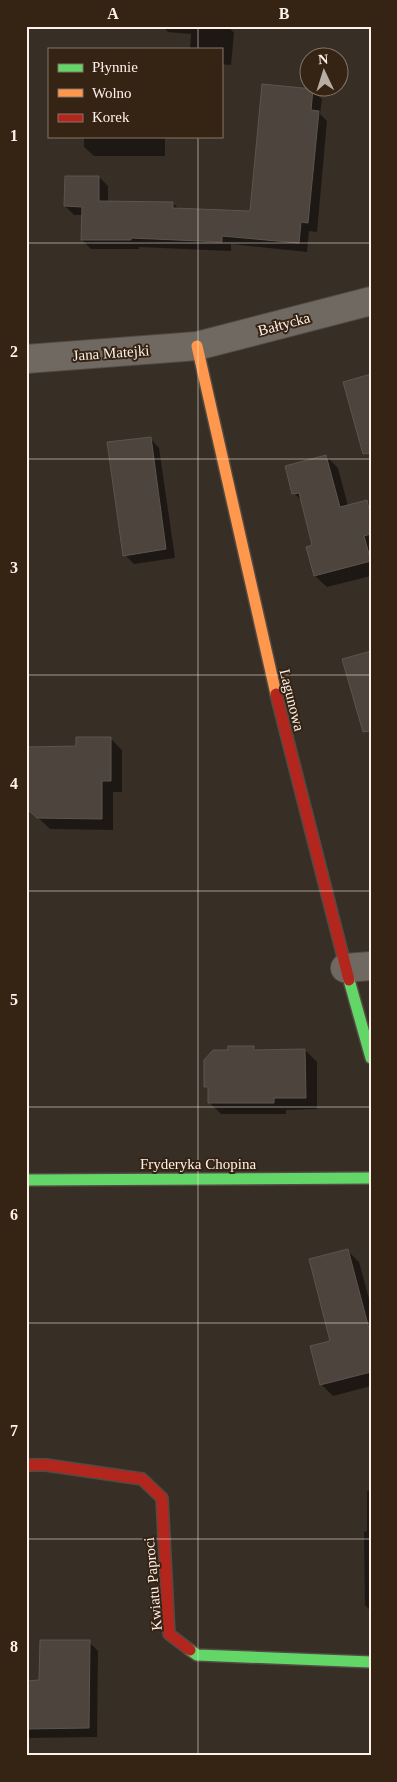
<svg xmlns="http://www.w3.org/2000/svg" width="397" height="1782" viewBox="0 0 397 1782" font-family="'Times New Roman',serif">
<rect width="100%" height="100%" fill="#372e26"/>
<path fill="#0007" d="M 162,26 L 228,26 L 234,33 L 231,65 L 221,64 L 221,49 L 190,49 L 191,34 L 168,32 Z
M 312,90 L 322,99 L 320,114 L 327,121 L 317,232 L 309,231 L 307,252 L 231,244 L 231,251 L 139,247 L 139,249 L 91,249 L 82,240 L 83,215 L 74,215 L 65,206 L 99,177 L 108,186 L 108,202 L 173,203 L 178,209 L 251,212 Z
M 84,136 L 165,136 L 165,156 L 94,156 L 84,147 Z
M 150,438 L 159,448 L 175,558 L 134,564 L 125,555 Z
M 326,456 L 338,468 L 348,506 L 366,501 L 371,506 L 371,576 L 327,587 L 315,576 L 314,545 L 303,502 L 294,493 Z
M 110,738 L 122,750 L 122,792 L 113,792 L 113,830 L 50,829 L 26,806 L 78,748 Z
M 253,1047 L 257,1051 L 305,1050 L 317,1062 L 317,1109 L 286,1110 L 286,1114 L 221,1114 L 209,1102 L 209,1090 L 205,1086 L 230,1051 Z
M 347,1250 L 359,1262 L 371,1306 L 371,1386 L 333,1396 L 321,1384 L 332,1342 Z
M 367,1491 L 371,1491 L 371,1611 L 365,1605 L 364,1532 L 367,1531 Z
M 89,1642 L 98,1651 L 97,1737 L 26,1738 L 26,1682 L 40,1682 Z"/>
<path fill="#4c443d" stroke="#5c544e" d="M 262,84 L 313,89 L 311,110 L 319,111 L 308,223 L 301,222 L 299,243 L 222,236 L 222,242 L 131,238 L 131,240 L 81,240 L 82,207 L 64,206 L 65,176 L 99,176 L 99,201 L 173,202 L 173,208 L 250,211 Z
M 371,374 L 371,453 L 363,454 L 343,382 Z
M 151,437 L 166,549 L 123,556 L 107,442 Z
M 326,455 L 340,507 L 367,500 L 371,516 L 371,534 L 364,536 L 371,561 L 314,576 L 306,547 L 312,545 L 299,493 L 292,494 L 285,466 Z
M 371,651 L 371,731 L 363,732 L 342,659 Z
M 76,737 L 111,737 L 111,781 L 102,781 L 102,819 L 37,818 L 26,808 L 26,747 L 76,746 Z
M 228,1046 L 254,1046 L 254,1050 L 305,1049 L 306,1098 L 274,1098 L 274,1103 L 208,1103 L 208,1087 L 204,1087 L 204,1060 L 213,1050 L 228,1050 Z
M 348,1249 L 371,1336 L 371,1372 L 320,1385 L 310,1346 L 330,1341 L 309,1259 Z
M 40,1640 L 90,1640 L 89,1728 L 26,1729 L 26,1681 L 39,1680 Z"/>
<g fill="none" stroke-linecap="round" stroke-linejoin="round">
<defs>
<path id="street" d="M 26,359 L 197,346 L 371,301
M 345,968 L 371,966"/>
<path id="fast" d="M 349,980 L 371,1058
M 26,1180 L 371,1178
M 190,1650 L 197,1655 L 371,1662"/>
<path id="slow" d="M 197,346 L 276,694"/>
<path id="jam" d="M 276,694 L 349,980
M 26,1465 L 46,1465 L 142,1479 L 162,1498 L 169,1634 L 190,1650"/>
</defs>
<use href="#street" stroke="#534a43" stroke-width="30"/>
<use href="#fast" stroke="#534a43" stroke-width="14"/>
<use href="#slow" stroke="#534a43" stroke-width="14"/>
<use href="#jam" stroke="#534a43" stroke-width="14"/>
<use href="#street" stroke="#706962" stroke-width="28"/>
<use href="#fast" stroke="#63d668" stroke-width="11"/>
<use href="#slow" stroke="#ff974d" stroke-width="11"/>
<use href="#jam" stroke="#b3261e" stroke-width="11"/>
</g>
<path fill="none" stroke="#fef2e8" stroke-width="1" stroke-opacity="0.55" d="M 198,26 L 198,49M 198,136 L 198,1756M 26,243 L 371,243M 26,459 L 371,459M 26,675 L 371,675M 26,891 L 371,891M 26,1107 L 371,1107M 26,1323 L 371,1323M 26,1539 L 371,1539"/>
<g text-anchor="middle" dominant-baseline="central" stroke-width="4" stroke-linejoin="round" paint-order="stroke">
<g font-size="15" fill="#fef2e8" stroke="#352314">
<text transform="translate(284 324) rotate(-15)">Bałtycka</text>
<text transform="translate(111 353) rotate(-4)">Jana Matejki</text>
<text transform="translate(292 700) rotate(76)">Lagunowa</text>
<text x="198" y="1164">Fryderyka Chopina</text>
<text transform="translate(153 1584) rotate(-95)">Kwiatu Paproci</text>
</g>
</g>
<rect width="397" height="1782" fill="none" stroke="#352314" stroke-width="55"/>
<rect x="48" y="48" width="175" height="90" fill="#352314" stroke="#857669"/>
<rect x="58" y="64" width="25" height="8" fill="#63d668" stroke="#857669"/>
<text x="92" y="72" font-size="15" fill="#fef2e8">Płynnie</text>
<rect x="58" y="89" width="25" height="8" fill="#ff974d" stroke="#857669"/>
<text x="92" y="98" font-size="15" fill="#fef2e8">Wolno</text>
<rect x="58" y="114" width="25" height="8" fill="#b3261e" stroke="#857669"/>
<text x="92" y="122" font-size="15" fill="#fef2e8">Korek</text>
<g transform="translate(324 72) rotate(356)"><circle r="24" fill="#352314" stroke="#857669"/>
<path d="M0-4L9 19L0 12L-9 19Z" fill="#b8ada4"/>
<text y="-8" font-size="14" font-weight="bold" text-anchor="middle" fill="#fef2e8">N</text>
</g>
<rect x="28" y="28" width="342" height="1726" fill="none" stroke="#fef2e8" stroke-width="2"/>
<g font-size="16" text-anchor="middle" font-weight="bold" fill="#fef2e8">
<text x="113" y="19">A</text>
<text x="284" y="19">B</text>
<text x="14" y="141">1</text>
<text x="14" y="357">2</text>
<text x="14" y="573">3</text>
<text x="14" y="789">4</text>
<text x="14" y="1005">5</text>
<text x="14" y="1220">6</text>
<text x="14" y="1436">7</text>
<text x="14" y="1652">8</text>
</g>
</svg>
